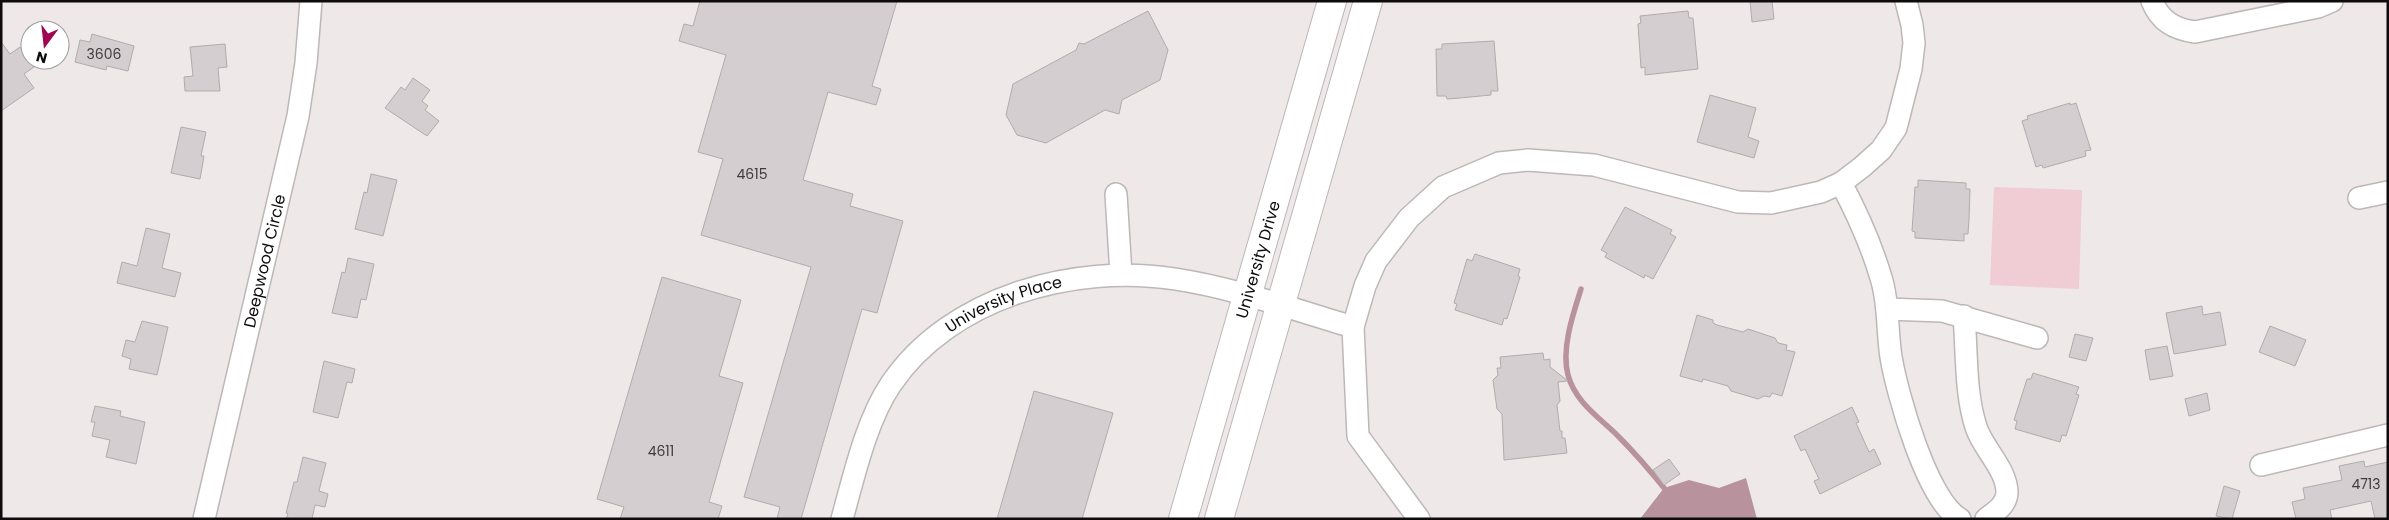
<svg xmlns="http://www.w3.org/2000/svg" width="2389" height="520" viewBox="0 0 2389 520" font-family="Poppins,sans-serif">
<rect width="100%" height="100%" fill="#efe8e9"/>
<path fill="#f0ccd5" d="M 1994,187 L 2082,190 L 2079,289 L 1990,285 Z"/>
<path fill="#b8929c" d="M 1746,478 L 1757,519 L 1640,519 L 1664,488 L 1689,480 L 1719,488 Z"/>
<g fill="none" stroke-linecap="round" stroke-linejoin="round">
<path stroke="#b8929c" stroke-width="5.5" d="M 1581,289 C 1573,314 1561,349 1568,375 C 1575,402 1600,418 1618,436 C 1636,454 1653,474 1669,494"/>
</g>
<path fill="#d5ced0" stroke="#b2abad" d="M 700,1 L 897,1 L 872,86 L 881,89 L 876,105 L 828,92 L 803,180 L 853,194 L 850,206 L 903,221 L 877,313 L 862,309 L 801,519 L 777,519 L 780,507 L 744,497 L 811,267 L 701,235 L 723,159 L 698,152 L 726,55 L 679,41 L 684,24 L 693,26 Z
M 1750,1 L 1772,1 L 1774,19 L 1752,22 Z
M 1148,11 L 1168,50 L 1160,80 L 1122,100 L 1119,114 L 1105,110 L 1046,143 L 1017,135 L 1006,115 L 1013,84 L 1076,50 L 1079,43 L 1084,44 Z
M 1688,11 L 1689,18 L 1693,18 L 1698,69 L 1645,75 L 1645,67 L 1641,68 L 1638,24 L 1641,23 L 1640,16 Z
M 92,34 L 134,46 L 128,71 L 107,66 L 106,70 L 75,62 L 80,40 L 90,42 Z
M 1494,41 L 1498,91 L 1491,91 L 1491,95 L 1460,98 L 1447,99 L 1446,96 L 1437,96 L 1436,49 L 1442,49 L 1442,44 Z
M 1,42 L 10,54 L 20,47 L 34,67 L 24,74 L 34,88 L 1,111 Z
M 225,44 L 227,67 L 218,68 L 220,91 L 185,91 L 184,77 L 193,76 L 190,47 Z
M 413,78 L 430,90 L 422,101 L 428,106 L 425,110 L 439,121 L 427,136 L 385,108 L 401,87 L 405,90 Z
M 1710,95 L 1756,108 L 1748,137 L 1759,141 L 1754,158 L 1697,142 Z
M 2070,103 L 2070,105 L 2076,103 L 2091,150 L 2085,151 L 2086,156 L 2043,168 L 2042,165 L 2036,167 L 2022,121 L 2028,119 L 2027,116 Z
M 181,127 L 206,132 L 201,156 L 204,156 L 200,179 L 171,173 Z
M 371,174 L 397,180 L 383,236 L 355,229 L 364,192 L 367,193 Z
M 1918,180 L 1966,183 L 1966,189 L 1970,189 L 1969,219 L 1968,234 L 1964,234 L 1964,241 L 1915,238 L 1915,232 L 1912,231 L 1915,187 L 1918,187 Z
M 1625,207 L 1672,230 L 1670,234 L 1676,237 L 1653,279 L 1645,275 L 1644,278 L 1605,257 L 1607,253 L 1601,250 Z
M 146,228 L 170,234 L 162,268 L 181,273 L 175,297 L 117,283 L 122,262 L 137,266 Z
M 1475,254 L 1520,269 L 1518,276 L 1520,277 L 1507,319 L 1504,318 L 1502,325 L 1455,310 L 1457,304 L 1454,303 L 1467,259 L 1472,261 Z
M 348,258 L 374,264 L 366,300 L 361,299 L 357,318 L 332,313 L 342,272 L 345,273 Z
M 662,277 L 741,300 L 719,376 L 743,383 L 709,502 L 722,506 L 718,519 L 620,519 L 624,507 L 597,499 Z
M 2202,306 L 2203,315 L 2220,312 L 2226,345 L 2174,354 L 2166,313 Z
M 1697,315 L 1713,320 L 1713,323 L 1717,325 L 1743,332 L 1748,329 L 1775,338 L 1778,343 L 1787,345 L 1786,350 L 1795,352 L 1782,396 L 1772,393 L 1770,397 L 1764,396 L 1758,399 L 1731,391 L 1728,386 L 1703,379 L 1702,382 L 1680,376 Z
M 142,321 L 168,327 L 157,375 L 129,369 L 131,359 L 122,356 L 126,340 L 135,342 Z
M 2270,326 L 2306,340 L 2295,366 L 2259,352 Z
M 2075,334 L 2093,338 L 2086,361 L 2069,357 Z
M 2167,346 L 2173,376 L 2150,380 L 2145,350 Z
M 1543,353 L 1544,360 L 1550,359 L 1550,367 L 1568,381 L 1558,382 L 1560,401 L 1557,405 L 1560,431 L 1562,431 L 1562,438 L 1565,438 L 1567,453 L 1504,460 L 1502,414 L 1497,409 L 1493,380 L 1498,375 L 1497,368 L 1501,368 L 1500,357 Z
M 324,361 L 355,369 L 352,383 L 347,382 L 338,418 L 313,412 Z
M 2033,373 L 2079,387 L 2076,394 L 2079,395 L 2066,436 L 2062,435 L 2060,442 L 2015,429 L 2017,421 L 2014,420 L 2027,379 L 2031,379 Z
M 1034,391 L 1113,413 L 1082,519 L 997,519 Z
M 2207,393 L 2210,410 L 2189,416 L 2185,399 Z
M 95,406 L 121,411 L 120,416 L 145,422 L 136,464 L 106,457 L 110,440 L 92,436 L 95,422 L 91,422 Z
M 1852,407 L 1859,422 L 1856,423 L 1869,452 L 1874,449 L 1881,464 L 1820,494 L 1814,481 L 1819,479 L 1805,449 L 1801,451 L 1794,436 Z
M 303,457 L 326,463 L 319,491 L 328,494 L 325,507 L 315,505 L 312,519 L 286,519 L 288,514 L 286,513 L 294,482 L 297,482 Z
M 1669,459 L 1680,474 L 1664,485 L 1653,470 Z
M 2364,461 L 2365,467 L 2388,462 L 2388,519 L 2375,519 L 2371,501 L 2330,510 L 2332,519 L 2296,519 L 2292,502 L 2305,499 L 2303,488 L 2342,480 L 2339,466 Z
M 2224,486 L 2240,491 L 2232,519 L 2216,516 Z"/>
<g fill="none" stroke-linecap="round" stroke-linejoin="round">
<defs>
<g id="minor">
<path d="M 2152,1 C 2160,21 2174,29 2195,32 L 2318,7 L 2332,1"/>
<path d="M 1841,183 C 1858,215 1872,246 1882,281 C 1889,306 1887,332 1891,357 C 1897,393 1927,501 1960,519"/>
<path d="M 1116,194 L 1121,275"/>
<path d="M 2359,198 L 2388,192"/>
<path d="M 1887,309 L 1942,311 L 2037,338"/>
<path d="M 1964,316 C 1967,352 1965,393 1976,427 C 1983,449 2007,469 2007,493 C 2006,506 1995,512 1986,519"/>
<path d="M 2261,465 L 2388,435"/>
<path id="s1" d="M 204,519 L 298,116 L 306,63 L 311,1"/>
<path id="s2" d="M 842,519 C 854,476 866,421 891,384 C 950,297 1074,263 1175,279 C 1235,288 1295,310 1353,327"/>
<path d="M 1419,519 L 1358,436 L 1353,327 L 1365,286 L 1376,261 L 1409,218 L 1443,187 L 1499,163 L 1528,160 L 1594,165 L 1738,202 L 1771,203 L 1821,192 L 1841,183 L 1862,167 L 1881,150 L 1896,128 L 1911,69 L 1914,43 L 1912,25 L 1906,1"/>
</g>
<g id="major">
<path id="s3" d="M 1183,519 L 1332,1"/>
<path d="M 1219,519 L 1368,1"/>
</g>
</defs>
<use href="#minor" stroke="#beb7b8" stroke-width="24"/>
<use href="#major" stroke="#beb7b8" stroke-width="30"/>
<use href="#minor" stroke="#fff" stroke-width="21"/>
<use href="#major" stroke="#fff" stroke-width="28"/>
</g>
<g text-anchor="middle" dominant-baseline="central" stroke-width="4" stroke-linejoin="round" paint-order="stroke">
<g font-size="14" fill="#3f3c3d">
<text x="104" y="54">3606</text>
<text x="752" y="174">4615</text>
<text x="661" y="451">4611</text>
<text x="2366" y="484">4713</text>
</g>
<g font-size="16" fill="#0d0b0c" stroke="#fff">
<text stroke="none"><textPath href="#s3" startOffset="270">University Drive</textPath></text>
<text stroke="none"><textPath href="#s1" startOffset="265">Deepwood Circle</textPath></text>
<text stroke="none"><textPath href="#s2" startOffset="286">University Place</textPath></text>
</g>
</g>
<rect width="2389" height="520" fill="none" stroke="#0d0b0c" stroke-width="5"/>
<g transform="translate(45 45) rotate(195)"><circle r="24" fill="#ffffff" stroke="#9e9d9e"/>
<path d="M0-4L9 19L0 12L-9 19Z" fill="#9e0751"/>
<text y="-8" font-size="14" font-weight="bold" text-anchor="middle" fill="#0d0b0c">N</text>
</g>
</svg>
